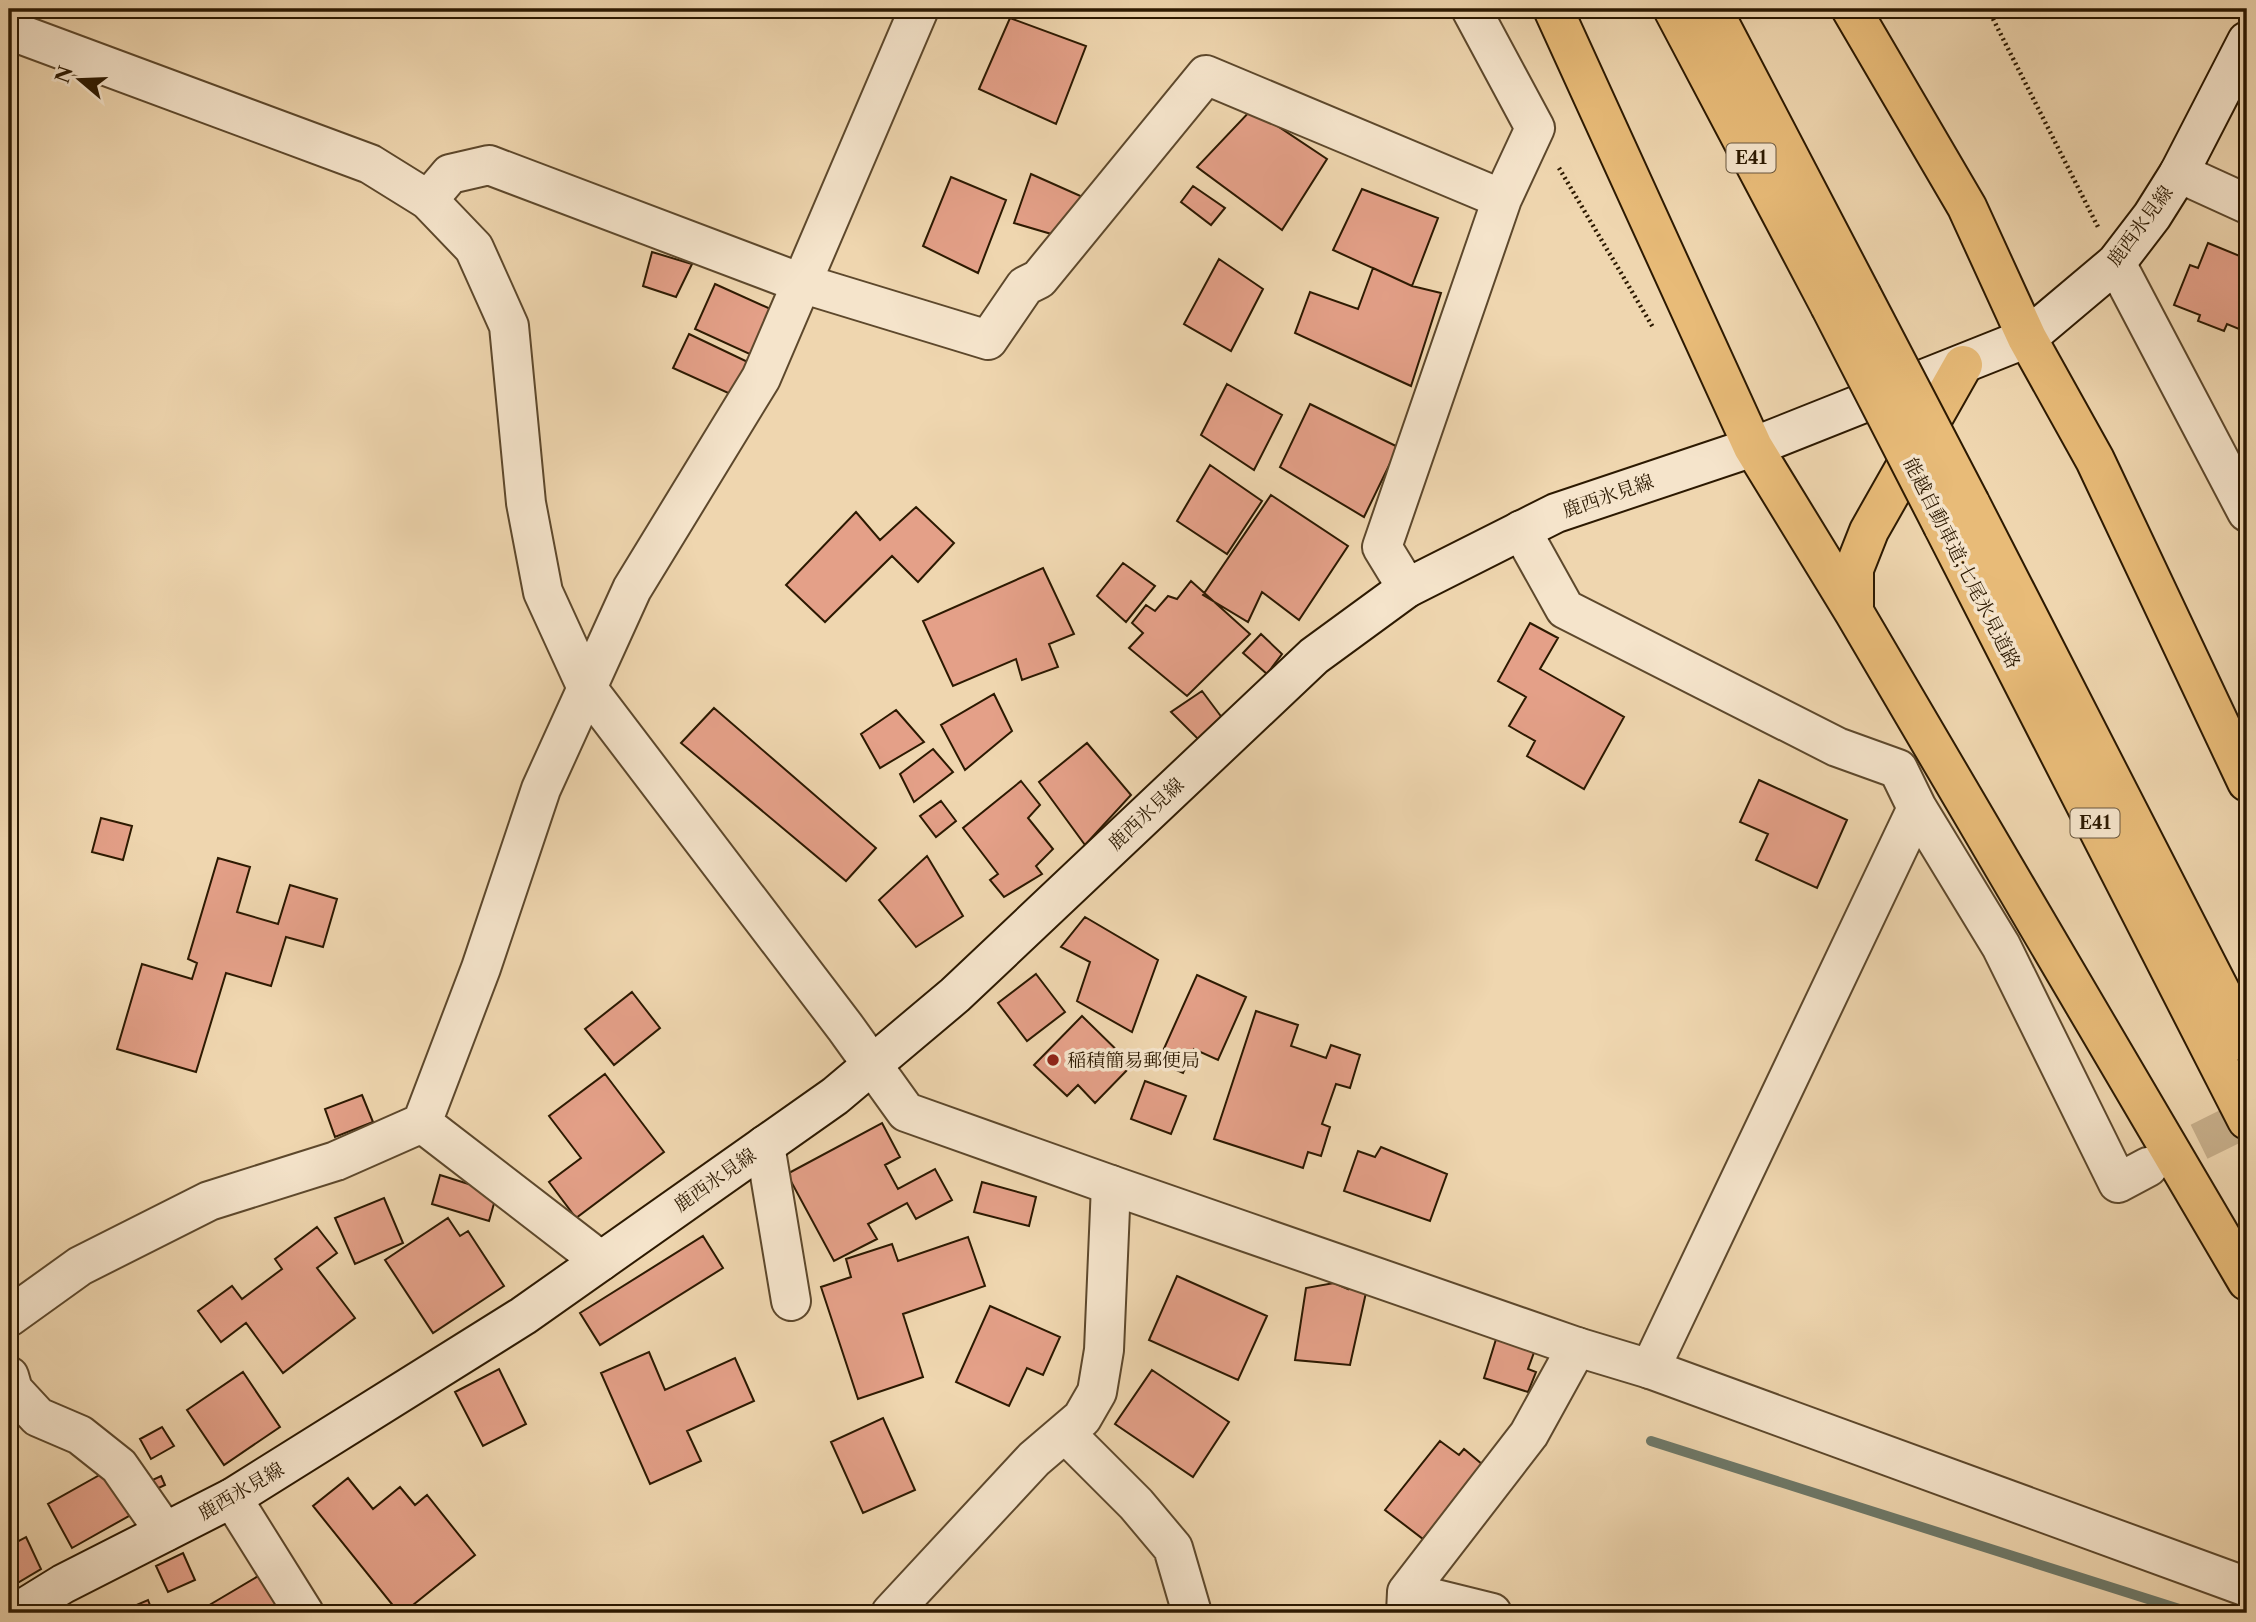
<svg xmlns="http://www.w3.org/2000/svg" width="2256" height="1622" viewBox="0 0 2256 1622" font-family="'Libre Caslon Text','Noto Serif JP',serif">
<rect width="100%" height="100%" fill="#efd6af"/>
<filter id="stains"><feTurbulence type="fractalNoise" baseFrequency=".00286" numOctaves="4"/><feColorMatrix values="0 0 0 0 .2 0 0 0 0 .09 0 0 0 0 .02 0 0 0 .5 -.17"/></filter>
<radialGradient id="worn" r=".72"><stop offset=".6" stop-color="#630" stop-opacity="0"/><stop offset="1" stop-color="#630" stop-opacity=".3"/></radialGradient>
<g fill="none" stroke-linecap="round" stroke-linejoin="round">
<path stroke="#6e7969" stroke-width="10" d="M 1651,1441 L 2192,1613"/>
</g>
<path fill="#e4a088" stroke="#2c1901" stroke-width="2" d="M 1010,18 L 1086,46 L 1056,124 L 979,89 Z
M 1252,109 L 1327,159 L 1282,230 L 1197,167 Z
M 1031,174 L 1085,198 L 1065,238 L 1014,223 Z
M 951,177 L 1006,200 L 978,273 L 923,246 Z
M 1193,186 L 1225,208 L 1211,225 L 1181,202 Z
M 1362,189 L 1438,218 L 1412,286 L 1333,250 Z
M 2208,243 L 2247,259 L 2247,308 L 2239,329 L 2227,324 L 2224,331 L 2198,321 L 2200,315 L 2174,305 L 2190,265 L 2198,268 Z
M 652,252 L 692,264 L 676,297 L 643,286 Z
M 1219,259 L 1263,289 L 1231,351 L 1184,324 Z
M 1373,268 L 1412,286 L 1441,293 L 1411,386 L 1295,333 L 1310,292 L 1358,309 Z
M 715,284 L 775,311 L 754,356 L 695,329 Z
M 689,334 L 752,364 L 737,397 L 673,368 Z
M 1227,384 L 1282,415 L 1254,470 L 1201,435 Z
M 1310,404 L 1398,447 L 1364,517 L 1280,467 Z
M 1210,465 L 1262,501 L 1227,554 L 1177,521 Z
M 1271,495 L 1348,546 L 1299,620 L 1262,592 L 1248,622 L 1203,595 Z
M 916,507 L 954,543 L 918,582 L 892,556 L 825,622 L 786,585 L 856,512 L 880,540 Z
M 1123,563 L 1155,586 L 1126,622 L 1097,596 Z
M 1043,568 L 1074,634 L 1049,644 L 1058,667 L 1022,680 L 1016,659 L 953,686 L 923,621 Z
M 1191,581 L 1250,634 L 1187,696 L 1129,648 L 1143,633 L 1132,623 L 1146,605 L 1155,611 L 1168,596 L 1177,599 Z
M 1530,623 L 1558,638 L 1540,669 L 1624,717 L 1584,789 L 1527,756 L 1535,741 L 1509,726 L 1526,697 L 1498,681 Z
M 1261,634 L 1282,654 L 1267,674 L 1243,653 Z
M 1202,691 L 1223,719 L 1199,740 L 1171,712 Z
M 994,694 L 1012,731 L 965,770 L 941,725 Z
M 714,708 L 876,848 L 846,881 L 681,743 Z
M 896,710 L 924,742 L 880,768 L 861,734 Z
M 1087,743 L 1131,795 L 1085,845 L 1039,782 Z
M 933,749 L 953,772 L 914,802 L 900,774 Z
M 1759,780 L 1847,820 L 1817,888 L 1756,860 L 1768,834 L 1740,822 Z
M 1021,781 L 1040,805 L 1028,818 L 1053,849 L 1036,866 L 1042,874 L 1004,897 L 990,880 L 998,874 L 963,828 Z
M 941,801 L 956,821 L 936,837 L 920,816 Z
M 101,818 L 132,826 L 123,860 L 92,852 Z
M 927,856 L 963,916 L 916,947 L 879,900 Z
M 218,858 L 250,867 L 237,912 L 278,924 L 290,885 L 337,899 L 323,947 L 286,937 L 271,986 L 226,973 L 196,1072 L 117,1049 L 142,964 L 192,979 L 197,963 L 188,959 Z
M 1085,917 L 1158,960 L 1132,1032 L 1077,1001 L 1090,962 L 1061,947 Z
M 1036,974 L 1065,1012 L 1027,1041 L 998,1003 Z
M 1197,975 L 1246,997 L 1218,1060 L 1194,1049 L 1183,1073 L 1158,1062 Z
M 632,992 L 660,1028 L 614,1065 L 585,1029 Z
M 1256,1011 L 1298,1025 L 1291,1046 L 1326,1058 L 1331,1045 L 1360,1055 L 1350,1088 L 1336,1084 L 1322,1124 L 1330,1127 L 1321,1156 L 1308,1152 L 1303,1168 L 1214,1139 Z
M 1082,1016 L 1132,1065 L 1095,1103 L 1078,1085 L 1067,1096 L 1034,1065 Z
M 605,1074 L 664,1152 L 576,1218 L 549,1182 L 581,1158 L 549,1116 Z
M 1145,1081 L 1186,1096 L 1171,1134 L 1131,1119 Z
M 362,1095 L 373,1122 L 335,1137 L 325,1109 Z
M 882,1123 L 900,1157 L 885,1165 L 898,1189 L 935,1169 L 952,1200 L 916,1219 L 907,1203 L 868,1224 L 877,1239 L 834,1261 L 787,1174 Z
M 1381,1147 L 1447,1174 L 1430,1221 L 1344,1191 L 1358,1151 L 1375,1157 Z
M 440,1175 L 497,1193 L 489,1221 L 432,1204 Z
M 982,1182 L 1036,1197 L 1029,1226 L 974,1212 Z
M 384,1198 L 403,1243 L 355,1264 L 335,1218 Z
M 448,1218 L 460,1236 L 468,1231 L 504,1286 L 433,1333 L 385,1260 Z
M 317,1227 L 337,1253 L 317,1268 L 355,1318 L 283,1373 L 246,1323 L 221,1342 L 198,1311 L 232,1286 L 242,1299 L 282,1269 L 275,1259 Z
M 703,1236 L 723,1268 L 600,1345 L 580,1313 Z
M 968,1237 L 985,1286 L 903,1314 L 923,1377 L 858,1399 L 821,1287 L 851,1277 L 846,1259 L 892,1244 L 898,1261 Z
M 1177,1276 L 1267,1316 L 1238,1380 L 1149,1340 Z
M 1350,1281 L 1367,1288 L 1350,1365 L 1295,1360 L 1306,1288 L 1334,1283 L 1348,1289 Z
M 990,1306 L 1060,1337 L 1043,1375 L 1027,1368 L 1009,1406 L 956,1382 Z
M 1497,1336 L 1536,1347 L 1528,1369 L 1536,1372 L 1528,1392 L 1484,1378 Z
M 649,1352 L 665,1390 L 735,1358 L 754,1401 L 687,1431 L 701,1461 L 650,1484 L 601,1373 Z
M 499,1369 L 526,1424 L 483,1446 L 455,1392 Z
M 1152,1370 L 1229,1422 L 1193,1477 L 1115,1424 Z
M 243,1372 L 280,1427 L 224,1465 L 187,1410 Z
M 883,1418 L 915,1490 L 863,1513 L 831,1442 Z
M 162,1427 L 174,1446 L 151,1459 L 140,1439 Z
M 1440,1441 L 1459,1455 L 1464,1449 L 1483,1465 L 1423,1539 L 1385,1510 Z
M 112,1468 L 136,1512 L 72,1548 L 48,1504 Z
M 161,1476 L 165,1485 L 150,1492 L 146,1483 Z
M 348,1478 L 373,1509 L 400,1487 L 415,1505 L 427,1495 L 475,1555 L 403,1613 L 399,1613 L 313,1506 Z
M 26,1537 L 41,1569 L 9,1588 L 9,1546 Z
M 183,1553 L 195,1580 L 168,1592 L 156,1566 Z
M 265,1572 L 289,1613 L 210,1613 L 206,1607 Z
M 148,1600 L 153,1613 L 118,1613 Z"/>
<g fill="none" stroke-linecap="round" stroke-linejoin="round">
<path stroke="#c8b08c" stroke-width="38" stroke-dasharray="38 19" stroke-linecap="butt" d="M 2148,1167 L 2247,1118"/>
<defs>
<path id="minor" d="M 2179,173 L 2247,204
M 428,200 L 450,174 L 489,165 L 801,283 L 988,340 L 1025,286 L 1039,279 L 1206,75 L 1502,199
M 2116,263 L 2247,512
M 1521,530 L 1565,609 L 1837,747 L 1898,769 L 1917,808
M 1407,588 L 1382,547 L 1502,199 L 1535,128 L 1471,9
M 422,1123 L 601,1261
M 765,1145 L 791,1301
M 9,1317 L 80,1266 L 209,1201 L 336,1161 L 422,1123 L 481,968 L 541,789 L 632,589 L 761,378 L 919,9
M 1650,1369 L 1917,808 L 2001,946 L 2118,1183 L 2148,1167
M 9,1376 L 13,1390 L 38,1417 L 80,1435 L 119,1466 L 165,1532
M 1065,1433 L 1136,1504 L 1173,1548 L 1192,1613
M 232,1498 L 304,1613
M 1407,1592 L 1492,1613
M 891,1613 L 1034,1459 L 1082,1418 L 1097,1392 L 1104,1350 L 1111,1185
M 1406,1613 L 1407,1592 L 1529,1434 L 1577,1347"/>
<path id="tertiary" d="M 9,30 L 370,164 L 428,200 L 474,248 L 509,326 L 526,503 L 543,592 L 587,688 L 845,1027 L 906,1112 L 1111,1185 L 1577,1347 L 1650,1369 L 2247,1587"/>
<path id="secondary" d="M 16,1613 L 63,1584 L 232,1498 L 523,1316 L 835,1096 L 955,995 L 1314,656 L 1407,588 L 1556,513 L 1753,447 L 2027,338 L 2116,263 L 2152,216 L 2179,173 L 2247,41"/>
<path id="motorway" d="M 1553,9 L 1753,447 L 1854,612 L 2247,1281
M 1673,9 L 1830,306
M 1712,9 L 1861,294
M 1851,9 L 1967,207 L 2027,338 L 2095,460 L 2247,782
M 1970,503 L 2247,1043
M 1943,526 L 2247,1120
M 1854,612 L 1854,569 L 1869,531 L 1963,365"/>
</defs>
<use href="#minor" stroke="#5d482c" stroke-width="42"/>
<use href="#tertiary" stroke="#5d482c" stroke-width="42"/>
<use href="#secondary" stroke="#2c1901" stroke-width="42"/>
<use href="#motorway" stroke="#2c1901" stroke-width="42"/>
<path stroke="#2c1901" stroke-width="4.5" stroke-dasharray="2 3.5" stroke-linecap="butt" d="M 1988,9 L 2098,227
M 1559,168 L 1654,329"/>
<use href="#minor" stroke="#f5e4cb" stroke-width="38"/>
<use href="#tertiary" stroke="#f5e4cb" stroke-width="38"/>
<use href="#secondary" stroke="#f5e4cb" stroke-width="38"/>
<use href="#motorway" stroke="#e8bb78" stroke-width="38"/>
<defs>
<path id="motorway-bridge" d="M 1861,294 L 1970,503
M 1830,306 L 1943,526"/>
</defs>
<use href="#motorway-bridge" stroke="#2c1901" stroke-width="42" stroke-linecap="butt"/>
<use href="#motorway-bridge" stroke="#e8bb78" stroke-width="38"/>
</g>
<circle fill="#8f2418" stroke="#f5e4cb" stroke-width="2.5" cx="1053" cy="1060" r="7"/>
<g text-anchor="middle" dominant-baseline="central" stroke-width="7" stroke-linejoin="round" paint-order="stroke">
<g fill="#f5e4cb" stroke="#68563e" stroke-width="2">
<rect x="1726.5" y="143.5" width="49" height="29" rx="5"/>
<rect x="2070.5" y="808.5" width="49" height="29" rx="5"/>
</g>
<g font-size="18" font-weight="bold" fill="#2c1901">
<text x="1751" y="158">E41</text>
<text x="2095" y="823">E41</text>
</g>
<g font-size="19" fill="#2c1901" stroke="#f5e4cb">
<text transform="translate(2140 226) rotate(-53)">鹿西氷見線</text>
<text transform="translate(1608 496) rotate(-19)">鹿西氷見線</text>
<text transform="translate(1962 563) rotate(63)">能越自動車道;七尾氷見道路</text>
<text transform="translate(1146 814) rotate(-43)">鹿西氷見線</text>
<text transform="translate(715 1180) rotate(-35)">鹿西氷見線</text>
<text transform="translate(241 1491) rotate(-30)">鹿西氷見線</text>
</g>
<g font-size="19" fill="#2c1901" stroke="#f5e4cb" text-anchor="start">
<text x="1067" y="1060">稲積簡易郵便局</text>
</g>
</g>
<rect width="2256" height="1622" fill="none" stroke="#efd6af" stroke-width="35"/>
<rect x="10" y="10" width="2235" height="1601" fill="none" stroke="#2c1901" stroke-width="3.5"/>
<rect x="18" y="18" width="2221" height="1587" fill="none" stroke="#2c1901" stroke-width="2"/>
<g transform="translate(80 80) rotate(289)" stroke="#f5e4cb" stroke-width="5" paint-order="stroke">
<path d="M0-5L12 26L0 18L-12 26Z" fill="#2c1901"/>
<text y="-10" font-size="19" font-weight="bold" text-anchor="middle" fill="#2c1901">N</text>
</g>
<rect width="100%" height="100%" filter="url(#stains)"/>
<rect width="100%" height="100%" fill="url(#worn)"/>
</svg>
